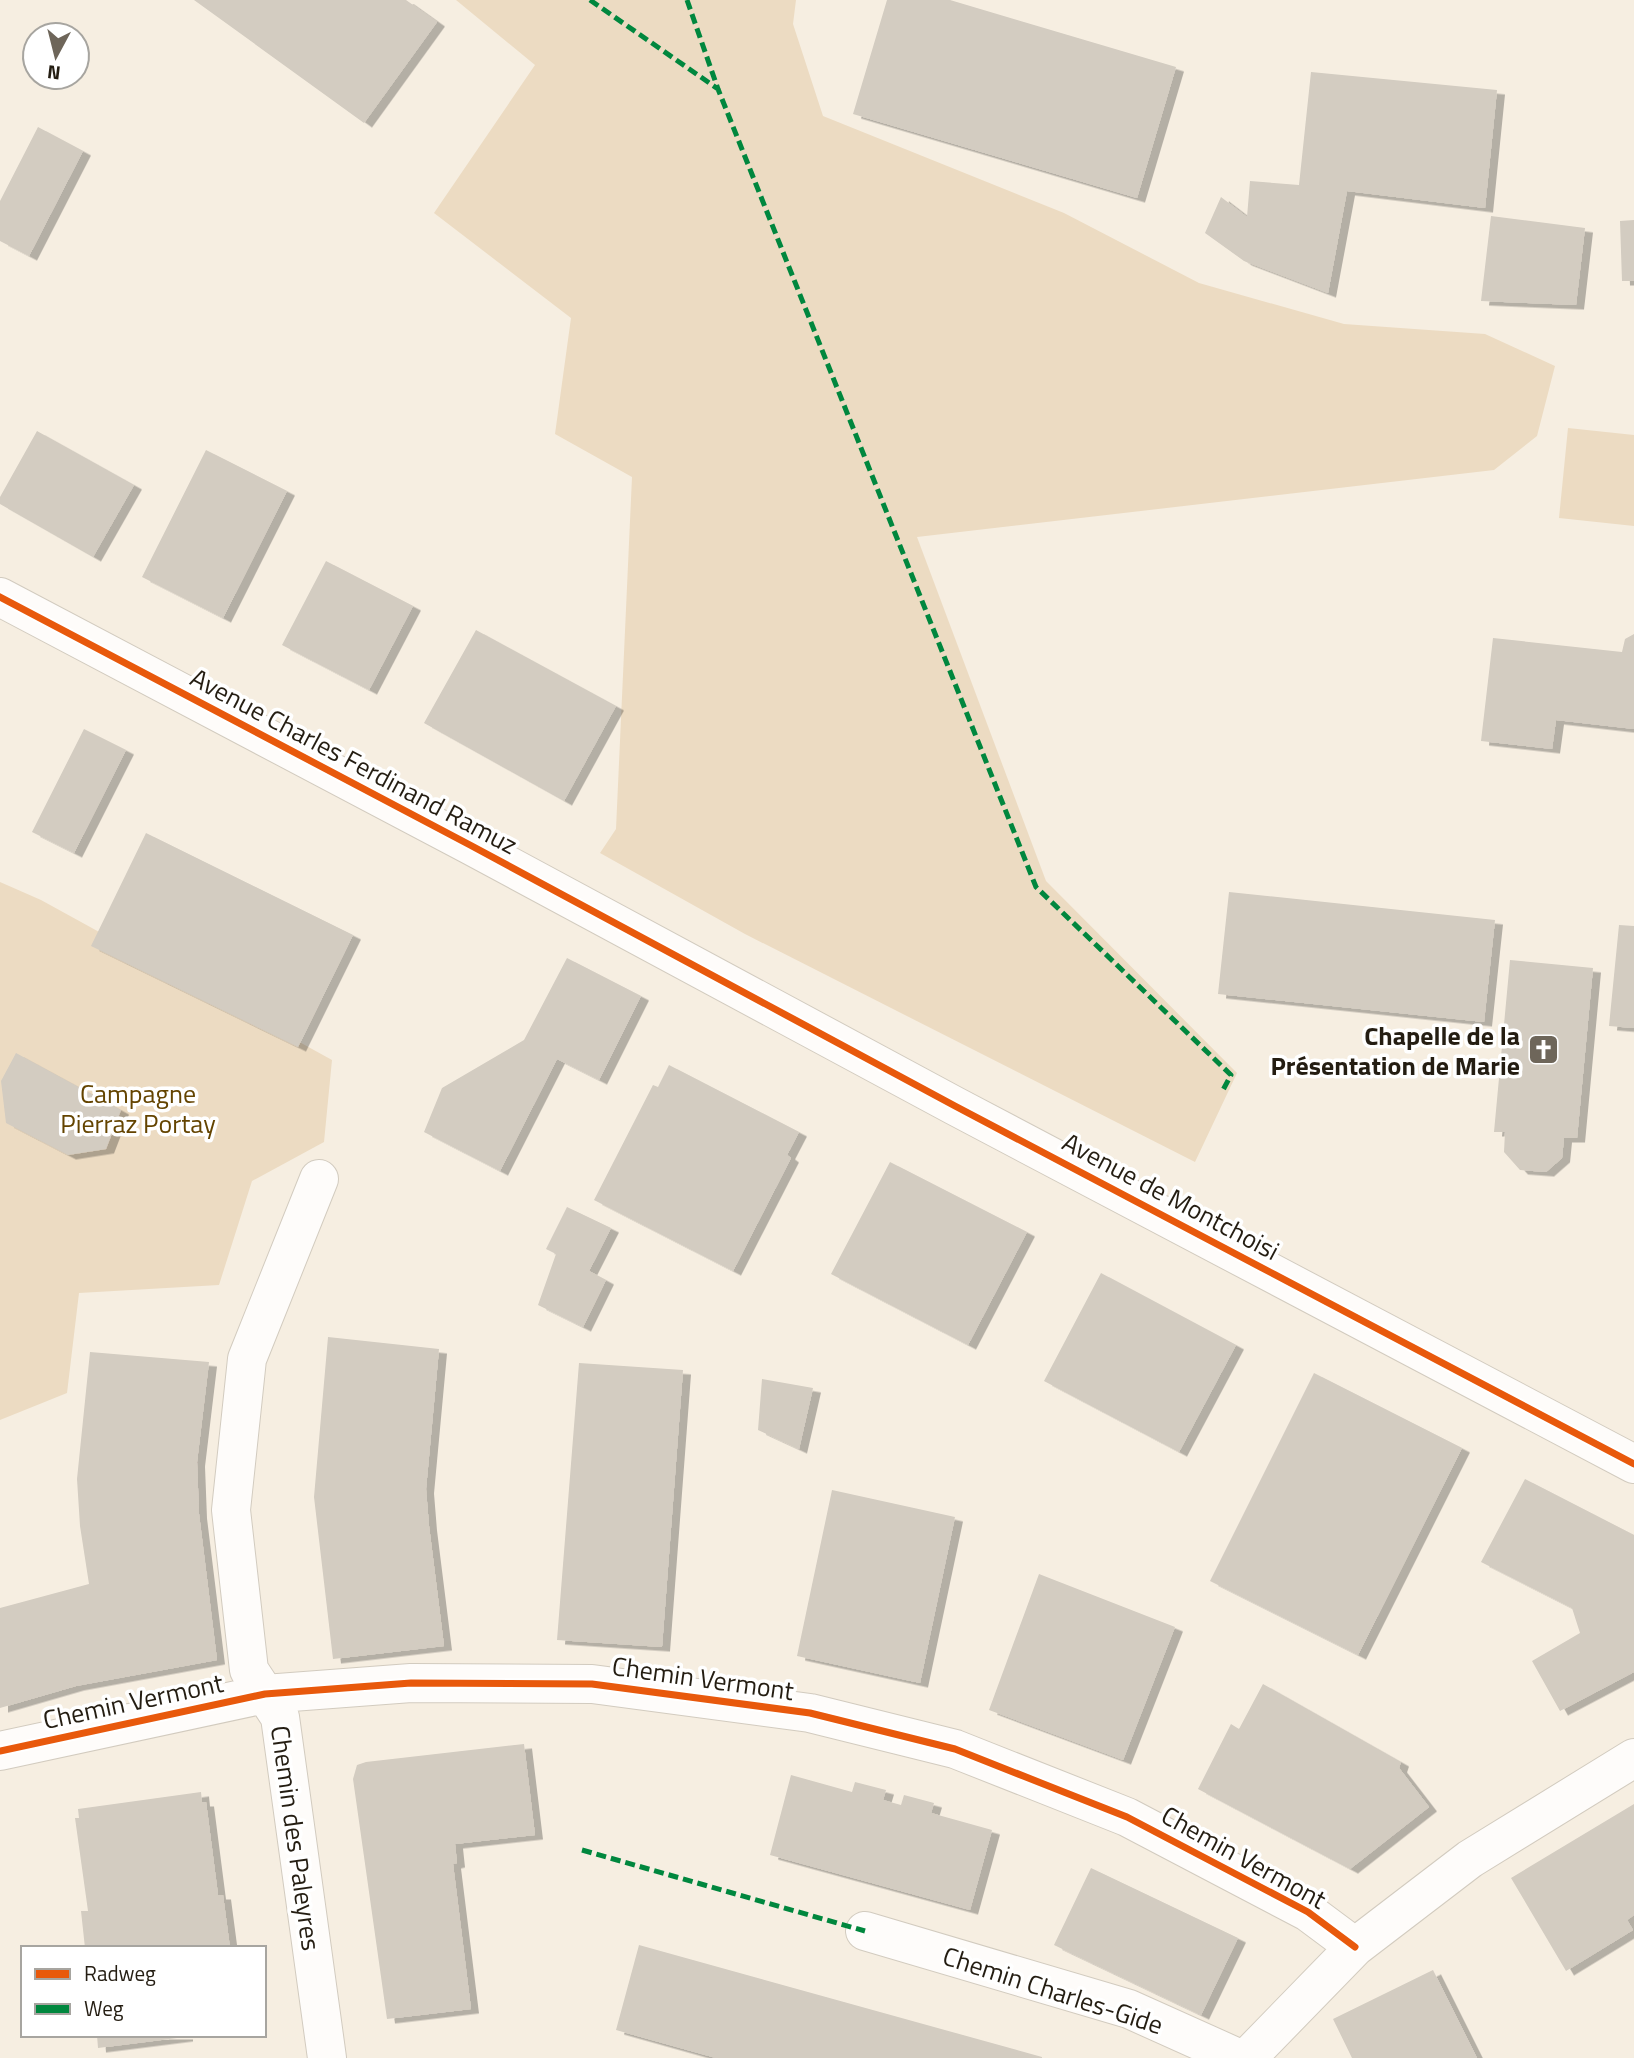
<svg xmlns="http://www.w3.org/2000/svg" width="1634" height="2058" viewBox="0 0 1634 2058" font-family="'Titillium Web',sans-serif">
<defs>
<filter id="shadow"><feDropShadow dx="8" dy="4.5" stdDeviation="0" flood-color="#0004"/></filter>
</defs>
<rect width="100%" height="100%" fill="#f6eee1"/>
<path fill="#ecdbc2" d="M 456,0 L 796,0 L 793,24 L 823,116 L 1064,213 L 1199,283 L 1344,324 L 1485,334 L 1555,366 L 1537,436 L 1494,470 L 917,537 L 1046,881 L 1237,1073 L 1195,1162 L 745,934 L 600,853 L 616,829 L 632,477 L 555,434 L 571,318 L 434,213 L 535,65 Z
M 1568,428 L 1634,435 L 1634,526 L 1559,518 Z
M 0,882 L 41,900 L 332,1060 L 324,1142 L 252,1181 L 219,1285 L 79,1293 L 67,1393 L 0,1420 Z"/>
<path fill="#d3ccc1" filter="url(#shadow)" d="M 194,0 L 406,0 L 437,22 L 364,123 Z
M 887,0 L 950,0 L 1176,67 L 1137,198 L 853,114 Z
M 1311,72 L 1497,90 L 1485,208 L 1347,191 L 1328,293 L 1244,261 L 1205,233 L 1221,197 L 1247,217 L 1250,181 L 1299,185 Z
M 38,127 L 83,151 L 29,256 L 0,241 L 0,201 Z
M 1491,216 L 1585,228 L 1576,305 L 1481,301 Z
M 1634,220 L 1634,281 L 1622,281 L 1620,221 Z
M 37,431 L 134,485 L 93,557 L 0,504 L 0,497 Z
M 206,450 L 287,491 L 223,618 L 142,577 Z
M 326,561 L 413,606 L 369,690 L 282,645 Z
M 476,630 L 616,706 L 564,801 L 424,723 Z
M 1634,634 L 1634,729 L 1556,720 L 1552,749 L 1481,741 L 1493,638 L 1622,652 L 1625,639 Z
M 84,729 L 126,750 L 74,853 L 32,832 Z
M 146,833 L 353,935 L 298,1047 L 91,946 Z
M 1229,892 L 1495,920 L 1484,1022 L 1218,994 Z
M 1619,925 L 1634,926 L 1634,1028 L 1609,1026 Z
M 567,958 L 641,996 L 599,1080 L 557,1059 L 500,1171 L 424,1132 L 442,1088 L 524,1040 Z
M 1510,960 L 1593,968 L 1577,1138 L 1564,1138 L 1562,1158 L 1546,1172 L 1520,1170 L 1504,1152 L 1505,1132 L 1494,1132 Z
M 16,1053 L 121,1110 L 106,1149 L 68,1155 L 6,1123 L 1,1081 Z
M 669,1065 L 799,1132 L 787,1155 L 791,1158 L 733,1271 L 594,1200 L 653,1085 L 658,1087 Z
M 890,1162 L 1027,1232 L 968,1345 L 831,1274 Z
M 567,1207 L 611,1228 L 589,1271 L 606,1280 L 583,1327 L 538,1305 L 556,1254 L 546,1249 Z
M 1101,1273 L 1236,1345 L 1179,1452 L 1044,1381 Z
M 328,1337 L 439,1349 L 426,1489 L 429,1526 L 444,1646 L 333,1659 L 314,1497 Z
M 90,1352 L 209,1362 L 197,1462 L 199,1514 L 217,1660 L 76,1686 L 0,1708 L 0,1608 L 89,1584 L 80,1526 L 77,1479 Z
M 579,1363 L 683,1370 L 662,1647 L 557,1640 Z
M 1314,1373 L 1462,1448 L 1358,1655 L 1210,1581 Z
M 762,1379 L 813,1388 L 799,1449 L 758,1430 Z
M 1525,1479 L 1634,1535 L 1634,1672 L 1560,1711 L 1532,1661 L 1580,1633 L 1572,1608 L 1481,1562 Z
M 832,1490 L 955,1517 L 920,1683 L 797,1656 Z
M 1039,1574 L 1175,1627 L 1123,1760 L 989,1710 Z
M 1263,1684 L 1401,1762 L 1399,1768 L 1429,1807 L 1350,1869 L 1198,1789 L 1231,1724 L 1239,1729 Z
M 524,1744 L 535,1835 L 455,1844 L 457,1863 L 453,1864 L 471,2009 L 387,2019 L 353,1779 L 357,1765 L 366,1762 Z
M 791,1775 L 852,1792 L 855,1782 L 886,1790 L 883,1800 L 901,1805 L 904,1795 L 934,1803 L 931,1813 L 992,1830 L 970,1910 L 770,1855 Z
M 201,1792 L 202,1802 L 206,1802 L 218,1895 L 223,1895 L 230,1948 L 85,1948 L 81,1911 L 88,1911 L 75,1818 L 79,1818 L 78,1809 Z
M 1634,1804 L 1634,1915 L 1627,1920 L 1633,1930 L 1566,1971 L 1511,1878 Z
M 1091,1868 L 1238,1938 L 1201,2015 L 1054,1945 Z
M 639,1945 L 1042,2057 L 1042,2058 L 716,2058 L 616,2030 Z
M 1433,1970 L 1477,2058 L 1352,2058 L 1333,2019 Z
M 97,2035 L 185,2035 L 185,2037 L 98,2048 Z"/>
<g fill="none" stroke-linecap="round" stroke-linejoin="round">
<defs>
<path id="minor" d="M 319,1179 L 247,1359 L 231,1510 L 249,1670 L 280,1717 L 327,2058
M 0,1751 L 265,1694 L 411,1683 L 592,1684 L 810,1713 L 955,1749 L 1127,1817 L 1308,1912 L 1355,1947
M 865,1931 L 1129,2009 L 1238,2058
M 1247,2058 L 1355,1947 L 1470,1859 L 1634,1758"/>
<path id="tertiary" d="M 0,597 L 470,845 L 955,1106 L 1634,1464"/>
</defs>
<use href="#minor" stroke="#d2cbbf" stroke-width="40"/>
<use href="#tertiary" stroke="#d2cbbf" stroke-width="40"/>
<use href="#minor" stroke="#fefcfa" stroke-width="38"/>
<use href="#tertiary" stroke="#fefcfa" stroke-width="38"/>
<path stroke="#00873e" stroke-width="5" stroke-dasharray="10 5" stroke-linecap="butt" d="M 590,0 L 718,89
M 687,0 L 718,89 L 1036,887 L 1231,1075 L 1223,1090
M 582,1850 L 865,1931"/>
<defs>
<path id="cycleway" d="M 0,597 L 470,845 L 955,1106 L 1634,1464
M 0,1751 L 265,1694 L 411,1683 L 592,1684 L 810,1713 L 955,1749 L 1127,1817 L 1308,1912 L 1355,1947"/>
</defs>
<use href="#cycleway" stroke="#fff" stroke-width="11"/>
<use href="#cycleway" stroke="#e8590c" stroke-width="7"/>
</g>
<defs>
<symbol id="church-square" viewBox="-11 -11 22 22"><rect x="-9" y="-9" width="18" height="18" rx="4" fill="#6e665a" stroke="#fff"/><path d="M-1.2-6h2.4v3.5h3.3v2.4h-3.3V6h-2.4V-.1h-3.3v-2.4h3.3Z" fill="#fff"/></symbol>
</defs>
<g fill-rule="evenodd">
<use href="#church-square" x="1526" y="1032" width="35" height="35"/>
</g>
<g text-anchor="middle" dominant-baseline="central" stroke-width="7" stroke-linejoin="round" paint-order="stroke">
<g font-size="26" fill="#241d12" stroke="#fff">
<text transform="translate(354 761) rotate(28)">Avenue Charles Ferdinand Ramuz</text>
<text transform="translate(1171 1196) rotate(28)">Avenue de Montchoisi</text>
<text transform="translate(703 1678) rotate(8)">Chemin Vermont</text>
<text transform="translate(133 1701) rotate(-12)">Chemin Vermont</text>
<text transform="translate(296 1838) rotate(82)">Chemin des Paleyres</text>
<text transform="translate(1244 1857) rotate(29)">Chemin Vermont</text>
<text transform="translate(1053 1990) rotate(18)">Chemin Charles-Gide</text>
</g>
<g font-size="26" font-weight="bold" fill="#241d12" stroke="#fff" text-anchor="end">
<text x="1520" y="1035">Chapelle de la<tspan x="1520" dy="30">Présentation de Marie</tspan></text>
</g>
<g font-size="26" fill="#644400" stroke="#fff">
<text x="138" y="1093">Campagne<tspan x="138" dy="30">Pierraz Portay</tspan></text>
</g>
</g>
<rect x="21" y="1946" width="245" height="91" fill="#ffffff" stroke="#a7a5a0" stroke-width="2"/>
<rect x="35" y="1969" width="35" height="10" fill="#e8590c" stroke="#a7a5a0" stroke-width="2"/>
<text x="84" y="1981" font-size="21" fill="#241d12">Radweg</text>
<rect x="35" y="2004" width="35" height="10" fill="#00873e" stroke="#a7a5a0" stroke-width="2"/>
<text x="84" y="2016" font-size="21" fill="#241d12">Weg</text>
<g transform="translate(56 56) rotate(187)"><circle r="33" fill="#ffffff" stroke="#a7a5a0" stroke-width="2"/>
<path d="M0-5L12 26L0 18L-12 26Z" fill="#6e665a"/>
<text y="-10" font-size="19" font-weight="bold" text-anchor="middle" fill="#241d12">N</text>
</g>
</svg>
